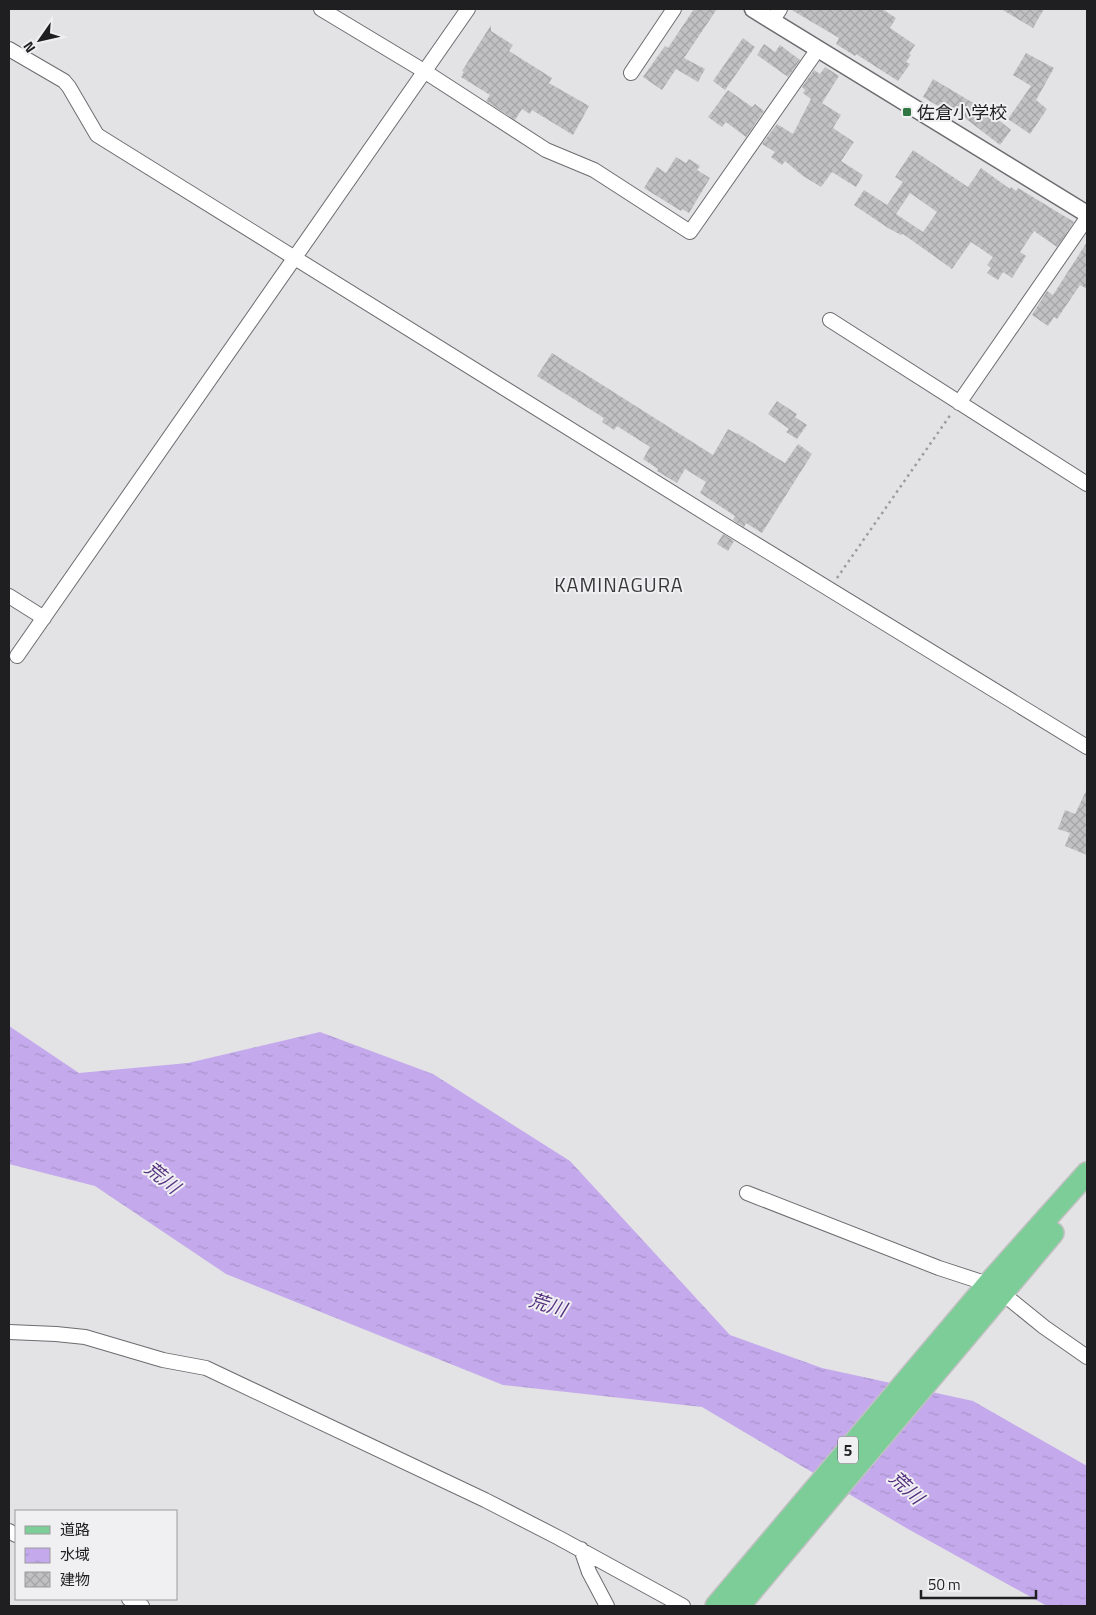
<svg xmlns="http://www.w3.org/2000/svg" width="1096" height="1615" viewBox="0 0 1096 1615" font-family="'Titillium Web','Noto Sans JP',sans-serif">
<defs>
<pattern id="water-ripples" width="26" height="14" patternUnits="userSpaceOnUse" patternTransform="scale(1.25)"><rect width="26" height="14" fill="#c4aaec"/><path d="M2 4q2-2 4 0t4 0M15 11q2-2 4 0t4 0" fill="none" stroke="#a892ca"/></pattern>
<pattern id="building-cross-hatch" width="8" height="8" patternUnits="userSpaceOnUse" patternTransform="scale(1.25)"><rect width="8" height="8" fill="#c1c0c3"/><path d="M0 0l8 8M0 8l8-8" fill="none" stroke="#a5a5a7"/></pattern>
</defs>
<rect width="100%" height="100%" fill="#e3e2e5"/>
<path fill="url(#water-ripples)" d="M 9,1026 L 79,1073 L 188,1063 L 320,1032 L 433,1074 L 570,1161 L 730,1335 L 822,1368 L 973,1401 L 1087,1466 L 1087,1606 L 1047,1606 L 908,1529 L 702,1407 L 503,1385 L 226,1274 L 95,1186 L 9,1164 Z"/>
<path fill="url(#building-cross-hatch)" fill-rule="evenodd" d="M 694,9 L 717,9 L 684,58 L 705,69 L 698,82 L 676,69 L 662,90 L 643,77 L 665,46 L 668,48 Z
M 790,9 L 882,9 L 896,18 L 890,28 L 915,45 L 909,54 L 911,55 L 906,62 L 910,64 L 898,81 L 856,54 L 855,56 L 836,44 L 839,38 Z
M 1001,9 L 1044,9 L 1033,28 Z
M 491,25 L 491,31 L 513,45 L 509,51 L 552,78 L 549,83 L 589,106 L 573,135 L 532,110 L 530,114 L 522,109 L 515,120 L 486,101 L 490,95 L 461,77 L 464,72 L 462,71 Z
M 743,38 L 755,47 L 725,90 L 713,81 Z
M 764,44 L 775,52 L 780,45 L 800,60 L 788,77 L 757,55 Z
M 1026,53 L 1054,68 L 1036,100 L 1047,109 L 1030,134 L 1008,119 L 1031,86 L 1013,75 Z
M 825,67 L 839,76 L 822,103 L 841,115 L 833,128 L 854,142 L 841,161 L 863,175 L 856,187 L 832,172 L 821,187 L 803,176 L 785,161 L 782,165 L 771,157 L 775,152 L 762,144 L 777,124 L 793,134 L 811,99 L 803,93 L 805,90 L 802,87 L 814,70 L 820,74 Z
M 933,79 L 975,104 L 976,102 L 1011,130 L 1000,145 L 952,108 L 950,113 L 923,97 Z
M 728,90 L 752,107 L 755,104 L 764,111 L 746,137 L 726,122 L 722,127 L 708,117 Z
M 913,150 L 968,187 L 981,168 L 1010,189 L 1011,187 L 1016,191 L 1018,188 L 1074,222 L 1057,247 L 1034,231 L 1020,252 L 1026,256 L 1012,278 L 1003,272 L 998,280 L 987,273 L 991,268 L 987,265 L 993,257 L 971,242 L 952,269 L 903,234 L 901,235 L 888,228 L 854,205 L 864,190 L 887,205 L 903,182 L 895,177 ZM 910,193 L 937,212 L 923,232 L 896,214 Z
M 676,157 L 686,163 L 689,159 L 700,166 L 697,170 L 710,178 L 689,213 L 682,209 L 681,211 L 644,188 L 657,167 L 666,173 Z
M 1087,242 L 1087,289 L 1080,285 L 1057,319 L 1054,317 L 1048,326 L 1032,315 L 1047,291 L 1053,295 Z
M 552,353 L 713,455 L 728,429 L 737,434 L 737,433 L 785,463 L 798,444 L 812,454 L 762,533 L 746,523 L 744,527 L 733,520 L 735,516 L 700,493 L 706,482 L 685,469 L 677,483 L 657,471 L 658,469 L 643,459 L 650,447 L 617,426 L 614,430 L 602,422 L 604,418 L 537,376 Z
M 777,401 L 797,414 L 795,417 L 807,425 L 797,439 L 786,432 L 789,429 L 768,414 Z
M 723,534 L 734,541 L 728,551 L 717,544 Z
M 1087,789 L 1087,855 L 1065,846 L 1070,833 L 1058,829 L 1065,810 L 1075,814 Z"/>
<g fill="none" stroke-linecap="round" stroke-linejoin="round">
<defs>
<path id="minor" d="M 321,9 L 424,71 L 546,150 L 594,170 L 690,232 L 818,49
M 772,21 L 780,9
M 9,49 L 64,81 L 69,87 L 97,135 L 718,521 L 1087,747
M 631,73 L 674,9
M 830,320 L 1087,484
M 959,403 L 1087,218
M 9,596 L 44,618
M 17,656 L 468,9
M 747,1193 L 939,1268 L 988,1284 L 1002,1293 L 1044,1327 L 1087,1357
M 9,1332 L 56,1334 L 85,1337 L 163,1360 L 206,1368 L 485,1500 L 559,1538 L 683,1606
M 9,1531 L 16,1535
M 581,1549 L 589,1572 L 607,1606
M 129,1599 L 142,1606"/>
<path id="tertiary" d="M 753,9 L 1087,214"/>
<path id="primary" d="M 716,1606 L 988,1284 L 1087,1173
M 739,1606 L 1053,1233"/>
</defs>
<use href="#minor" stroke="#6d6c6f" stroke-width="16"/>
<use href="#tertiary" stroke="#6d6c6f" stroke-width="19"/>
<use href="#primary" stroke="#c0c0c1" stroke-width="24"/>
<path stroke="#9d9c9e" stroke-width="2.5" stroke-dasharray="2.5 4" stroke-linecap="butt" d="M 837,578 L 951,414"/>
<use href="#minor" stroke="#fff" stroke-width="14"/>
<use href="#tertiary" stroke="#fff" stroke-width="16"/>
<use href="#primary" stroke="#7ccd97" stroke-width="21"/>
</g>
<rect fill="#317742" stroke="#f0eff2" stroke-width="2" x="902" y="107" width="10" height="10" rx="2.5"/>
<g text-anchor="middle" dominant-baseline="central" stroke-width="4" stroke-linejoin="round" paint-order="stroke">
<rect fill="#f0eff2" stroke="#5e5d5f" stroke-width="1" x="838" y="1436.5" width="20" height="27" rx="4"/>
<g font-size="16" font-weight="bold" fill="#1f1e20">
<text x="848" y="1450">5</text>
</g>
<g font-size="18" fill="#1f1e20" stroke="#f0eff2" text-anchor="start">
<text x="917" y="112">佐倉小学校</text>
</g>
<g font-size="19" font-style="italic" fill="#563380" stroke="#f0eff2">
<text transform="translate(163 1177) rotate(39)">荒川</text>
<text transform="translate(548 1304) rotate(17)">荒川</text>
<text transform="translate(907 1487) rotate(43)">荒川</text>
</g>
<g font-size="20" letter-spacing="1" fill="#38373a" stroke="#f0eff2">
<text x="619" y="584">KAMINAGURA</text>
</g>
</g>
<rect width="1096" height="1615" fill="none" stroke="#1f1e20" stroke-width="20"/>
<rect x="15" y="1510" width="162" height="90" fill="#f0eff2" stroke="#9c9b9e"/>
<rect x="25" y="1526" width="25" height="8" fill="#7ccd97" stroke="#9c9b9e"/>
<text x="60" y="1535" font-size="15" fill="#1f1e20">道路</text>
<rect x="25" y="1548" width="25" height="15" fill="url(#water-ripples)" stroke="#9c9b9e"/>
<text x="60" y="1560" font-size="15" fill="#1f1e20">水域</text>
<rect x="25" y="1572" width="25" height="15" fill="url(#building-cross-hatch)" stroke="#9c9b9e"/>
<text x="60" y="1585" font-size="15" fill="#1f1e20">建物</text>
<g transform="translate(40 40) rotate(236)" stroke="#f0eff2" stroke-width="4" paint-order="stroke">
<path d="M0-4L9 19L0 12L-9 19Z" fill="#1f1e20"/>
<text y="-8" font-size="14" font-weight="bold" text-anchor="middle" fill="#1f1e20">N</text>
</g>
<path d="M921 1590v8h115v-8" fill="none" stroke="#1f1e20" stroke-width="2.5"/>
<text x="928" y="1590" font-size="15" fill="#1f1e20" stroke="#f0eff2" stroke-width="4" paint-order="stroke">50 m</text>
</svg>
